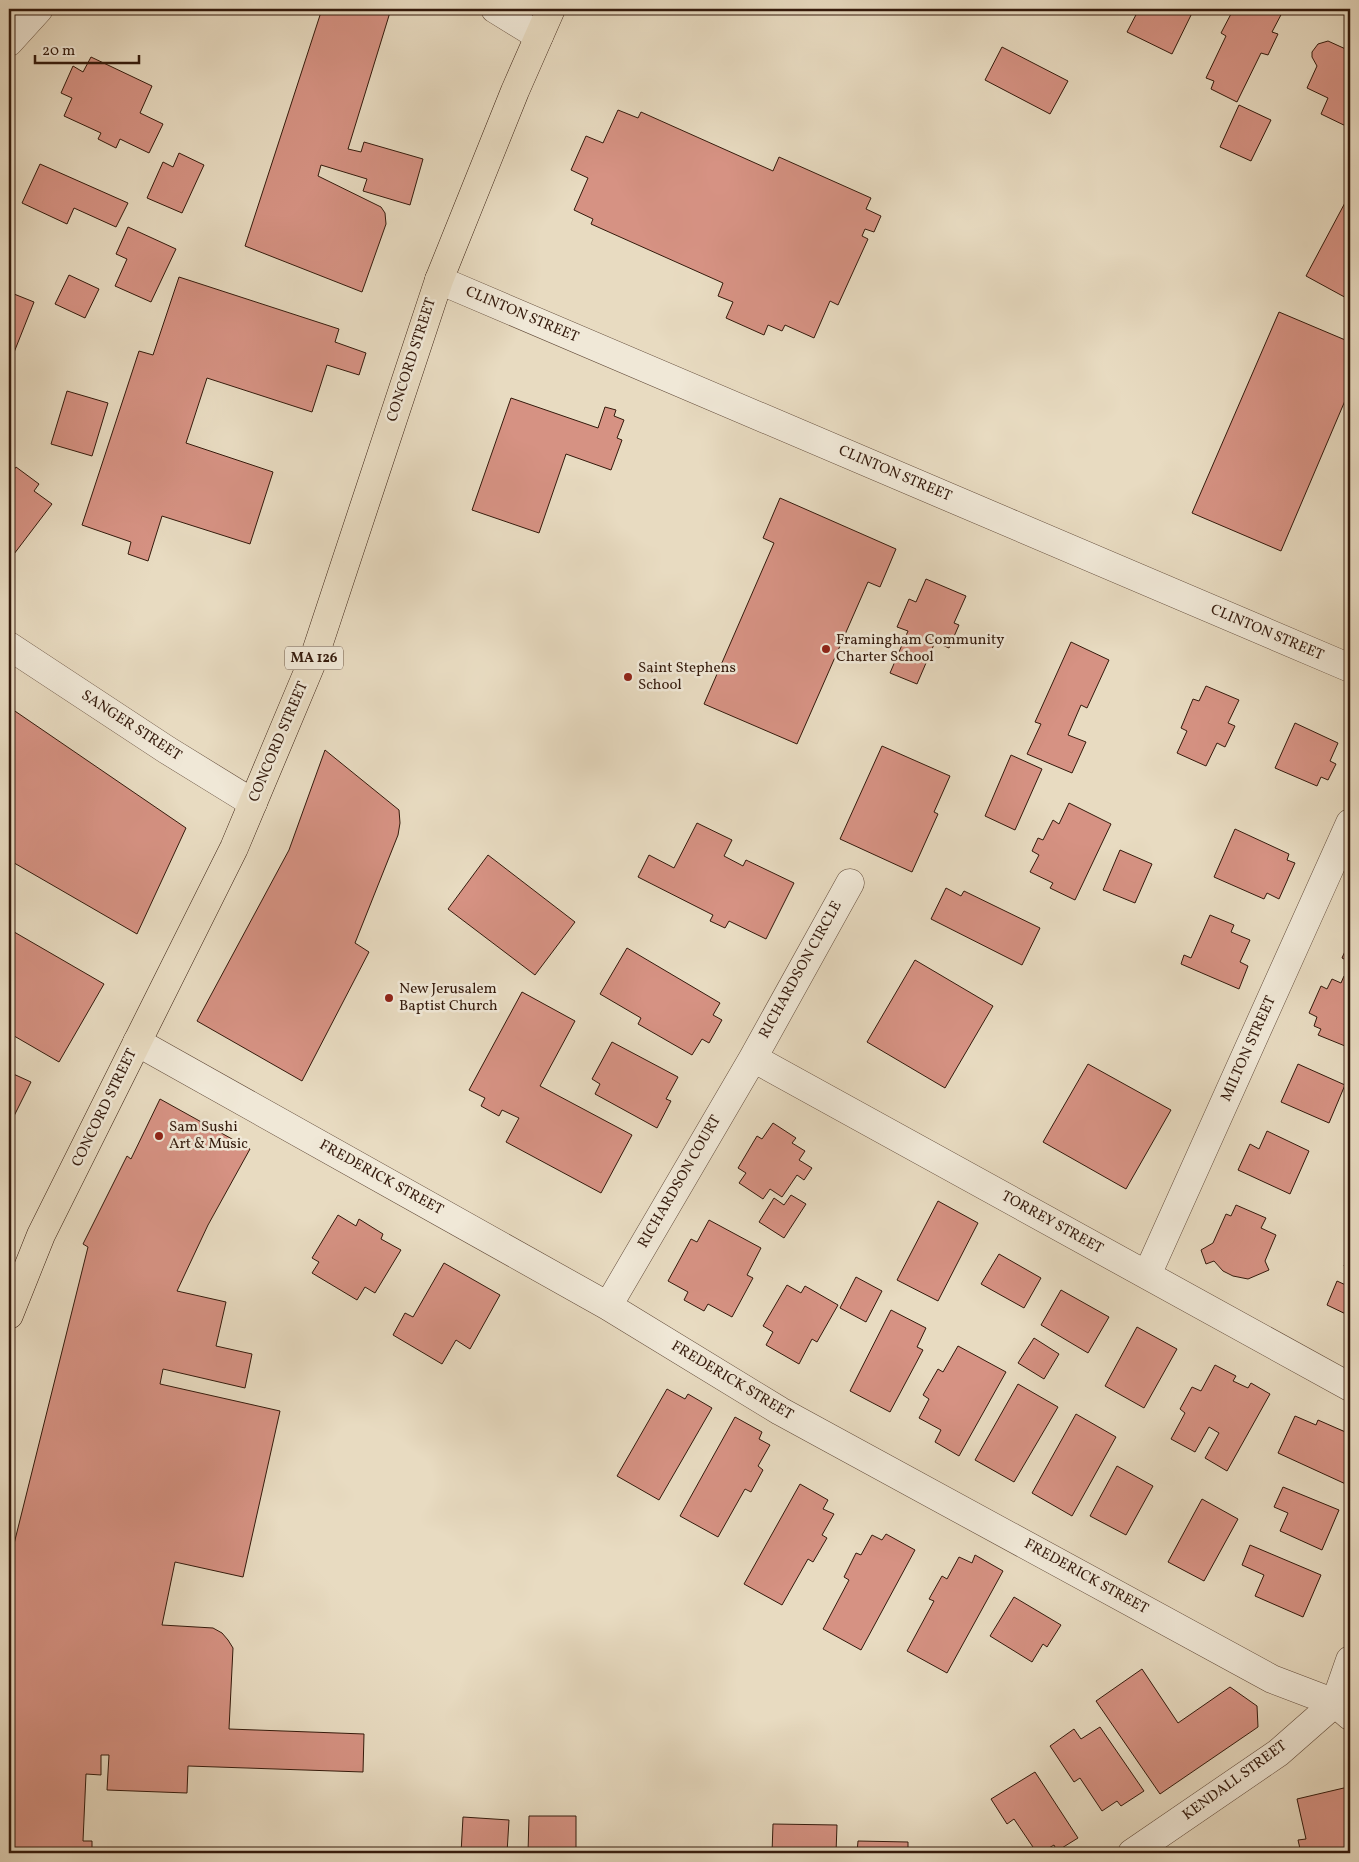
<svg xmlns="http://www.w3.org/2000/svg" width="1359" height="1862" viewBox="0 0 1359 1862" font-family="Vollkorn,serif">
<rect width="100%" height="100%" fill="#e8dbc1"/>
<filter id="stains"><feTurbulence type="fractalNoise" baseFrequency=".004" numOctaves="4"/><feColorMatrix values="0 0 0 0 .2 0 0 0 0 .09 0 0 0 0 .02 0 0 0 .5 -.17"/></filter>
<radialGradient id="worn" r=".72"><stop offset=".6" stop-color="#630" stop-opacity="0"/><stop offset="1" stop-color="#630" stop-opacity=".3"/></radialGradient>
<path fill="#d69283" stroke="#341a0c" d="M 322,9 L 391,9 L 348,149 L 361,152 L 364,142 L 423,159 L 410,205 L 363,191 L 367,179 L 321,165 L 318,176 L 381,207 L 385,213 L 386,224 L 362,292 L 245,246 Z
M 1139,9 L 1194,9 L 1172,54 L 1127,32 Z
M 1240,9 L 1284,9 L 1272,32 L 1278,34 L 1268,55 L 1261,53 L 1237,102 L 1211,89 L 1214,81 L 1206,78 L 1226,36 L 1221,33 L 1232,12 L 1238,14 Z
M 1328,41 L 1350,51 L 1350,128 L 1321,114 L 1328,98 L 1307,88 L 1317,66 L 1312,57 L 1312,52 L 1318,44 Z
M 1002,47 L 1068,81 L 1050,114 L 985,80 Z
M 91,57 L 152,86 L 140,113 L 163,124 L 149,153 L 120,139 L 116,148 L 98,139 L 101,133 L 64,116 L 72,98 L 61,93 L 73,66 L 83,72 Z
M 1239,105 L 1271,120 L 1251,161 L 1220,147 Z
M 618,110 L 638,118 L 641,112 L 773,171 L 779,157 L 871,198 L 866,209 L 881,216 L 874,232 L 865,229 L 862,236 L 868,239 L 838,305 L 830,301 L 814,338 L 785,325 L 782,331 L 768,325 L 764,335 L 726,318 L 733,302 L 718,296 L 723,283 L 591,224 L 593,219 L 574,210 L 588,178 L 571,170 L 586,136 L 603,143 Z
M 179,153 L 204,165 L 182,213 L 147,198 L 163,162 L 173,167 Z
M 40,164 L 128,203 L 116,227 L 74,208 L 67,224 L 22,203 Z
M 1347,199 L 1350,201 L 1350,256 L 1348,261 L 1350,262 L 1350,300 L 1306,276 Z
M 128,227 L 176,249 L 151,302 L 115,286 L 127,259 L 116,254 Z
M 69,275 L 99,289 L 85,318 L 55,304 Z
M 179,277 L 339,329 L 335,342 L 366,353 L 359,375 L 327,365 L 312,412 L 207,378 L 186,443 L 273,472 L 250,544 L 162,516 L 148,561 L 128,554 L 131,542 L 82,525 L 139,351 L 153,355 Z
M 9,292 L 34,302 L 9,365 Z
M 1279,312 L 1350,342 L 1350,389 L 1281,551 L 1192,513 Z
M 67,391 L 108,403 L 92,456 L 51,444 Z
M 511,398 L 598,428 L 605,407 L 616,410 L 614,416 L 624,420 L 617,438 L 622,440 L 611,470 L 566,454 L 539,533 L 472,510 Z
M 16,467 L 39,484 L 34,491 L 52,504 L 14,554 L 9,550 L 9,477 Z
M 780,498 L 896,549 L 880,587 L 868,582 L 797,744 L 704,704 L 774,543 L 763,538 Z
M 926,579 L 966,596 L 954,623 L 959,625 L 949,648 L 935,642 L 917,684 L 890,673 L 908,631 L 897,627 L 909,599 L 916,602 Z
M 1071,642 L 1109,660 L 1087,708 L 1081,705 L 1068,735 L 1086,742 L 1072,773 L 1027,754 L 1041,724 L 1035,722 Z
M 1206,686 L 1239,700 L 1228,723 L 1235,726 L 1225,747 L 1217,743 L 1206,766 L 1177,753 L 1187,731 L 1181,728 L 1193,699 L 1199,701 Z
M 9,707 L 186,828 L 137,934 L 9,860 Z
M 1295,723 L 1338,743 L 1330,761 L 1336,764 L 1328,780 L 1321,777 L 1317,786 L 1275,768 Z
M 882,746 L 950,776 L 934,812 L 938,814 L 912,872 L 840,839 Z
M 325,750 L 399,810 L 400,823 L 398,835 L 355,943 L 369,952 L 302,1081 L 197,1021 L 289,850 Z
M 1011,755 L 1042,769 L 1015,830 L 985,816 Z
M 1069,803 L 1111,824 L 1075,900 L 1050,888 L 1053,883 L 1030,872 L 1039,855 L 1032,851 L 1038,838 L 1043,840 L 1053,820 L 1059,824 Z
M 697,823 L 732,840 L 724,856 L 743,866 L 746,860 L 794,883 L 766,939 L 729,921 L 725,928 L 710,921 L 713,915 L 638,877 L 649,855 L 674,868 Z
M 1235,829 L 1289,854 L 1287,860 L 1295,863 L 1279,899 L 1267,893 L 1264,899 L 1214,877 Z
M 1120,850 L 1152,864 L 1135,903 L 1103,890 Z
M 488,855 L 575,922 L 535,975 L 448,909 Z
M 946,888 L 961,896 L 964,891 L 1040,928 L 1022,965 L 931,919 Z
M 1210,915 L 1234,925 L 1231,932 L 1250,940 L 1240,962 L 1248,966 L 1239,989 L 1181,964 L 1184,955 L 1191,958 Z
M 9,929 L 104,984 L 59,1062 L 9,1033 Z
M 1350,940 L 1350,962 L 1342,958 Z
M 627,948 L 720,1003 L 713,1015 L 722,1020 L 709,1043 L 702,1039 L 692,1055 L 638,1024 L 641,1018 L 600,994 Z
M 915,960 L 993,1006 L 945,1088 L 867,1042 Z
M 1344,976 L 1350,978 L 1350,1048 L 1318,1035 L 1321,1029 L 1314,1026 L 1317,1017 L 1309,1013 L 1321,986 L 1327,989 L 1332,979 L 1341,983 Z
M 522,992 L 575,1021 L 540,1086 L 632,1135 L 601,1193 L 506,1142 L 519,1118 L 502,1110 L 499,1116 L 481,1106 L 485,1098 L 469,1090 Z
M 612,1042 L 678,1077 L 666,1099 L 671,1101 L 657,1128 L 595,1094 L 600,1084 L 592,1079 Z
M 1088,1064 L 1171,1110 L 1126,1189 L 1043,1142 Z
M 1298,1064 L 1345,1085 L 1329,1123 L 1281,1102 Z
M 9,1072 L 31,1082 L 9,1126 Z
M 160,1099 L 250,1149 L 208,1225 L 177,1291 L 226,1302 L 216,1346 L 252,1354 L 245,1388 L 163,1369 L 160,1384 L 280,1411 L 243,1577 L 175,1562 L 162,1625 L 213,1628 L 222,1633 L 228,1640 L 233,1648 L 229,1729 L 364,1734 L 363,1772 L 188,1766 L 187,1793 L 107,1790 L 109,1755 L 101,1755 L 101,1775 L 86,1774 L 83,1841 L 92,1841 L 92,1853 L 9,1853 L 9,1564 L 88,1247 L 83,1244 L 127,1156 L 131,1159 Z
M 773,1123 L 796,1138 L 792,1143 L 805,1151 L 799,1160 L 812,1168 L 804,1180 L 797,1175 L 782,1197 L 770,1189 L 763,1199 L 739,1183 L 746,1173 L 738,1168 L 757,1136 L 762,1139 Z
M 1267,1131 L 1309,1151 L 1290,1194 L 1238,1170 L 1250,1144 L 1259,1149 Z
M 791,1195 L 806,1204 L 784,1238 L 759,1222 L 774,1198 L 784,1205 Z
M 938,1201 L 978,1223 L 938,1301 L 897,1280 Z
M 1236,1205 L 1266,1218 L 1261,1228 L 1276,1235 L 1265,1261 L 1269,1270 L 1248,1279 L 1233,1276 L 1223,1271 L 1214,1261 L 1206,1264 L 1201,1250 L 1213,1243 L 1226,1214 L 1231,1216 Z
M 338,1215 L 356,1226 L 359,1219 L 383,1234 L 381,1239 L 401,1250 L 375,1293 L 365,1287 L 357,1300 L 312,1273 L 319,1262 L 312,1258 Z
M 709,1220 L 761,1248 L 747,1275 L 753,1278 L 732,1317 L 708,1304 L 704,1311 L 684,1300 L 688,1292 L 668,1281 L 691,1239 L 697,1242 Z
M 1350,1252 L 1350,1269 L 1344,1266 Z
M 999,1254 L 1041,1278 L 1024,1308 L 981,1284 Z
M 444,1263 L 500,1295 L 470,1349 L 456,1340 L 442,1364 L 393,1335 L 405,1313 L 413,1317 Z
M 856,1277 L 882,1291 L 866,1322 L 840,1308 Z
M 1337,1281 L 1350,1287 L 1350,1316 L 1327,1305 Z
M 787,1285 L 801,1293 L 805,1286 L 838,1305 L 817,1342 L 812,1339 L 799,1364 L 766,1345 L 773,1332 L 763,1326 Z
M 1061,1290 L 1109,1317 L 1088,1353 L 1041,1325 Z
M 891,1310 L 926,1328 L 917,1347 L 923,1350 L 890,1412 L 850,1391 Z
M 1137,1327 L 1177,1349 L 1144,1408 L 1105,1386 Z
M 1034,1338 L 1059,1354 L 1044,1379 L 1018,1363 Z
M 958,1346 L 1006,1372 L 959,1456 L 935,1442 L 941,1430 L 919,1418 L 929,1399 L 923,1395 L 938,1369 L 943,1372 Z
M 1215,1365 L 1236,1376 L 1233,1381 L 1248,1388 L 1251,1383 L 1270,1394 L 1227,1471 L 1205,1458 L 1219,1433 L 1209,1427 L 1195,1452 L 1171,1439 L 1185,1413 L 1180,1409 L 1192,1387 L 1201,1391 Z
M 1018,1384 L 1058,1407 L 1014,1482 L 975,1460 Z
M 667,1389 L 685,1399 L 688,1394 L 712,1408 L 659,1500 L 617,1476 Z
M 1076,1414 L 1116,1437 L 1072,1516 L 1032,1493 Z
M 1295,1416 L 1316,1425 L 1318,1420 L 1350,1434 L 1350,1486 L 1278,1453 Z
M 735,1417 L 762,1432 L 759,1439 L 770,1445 L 758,1466 L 763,1470 L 751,1492 L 745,1489 L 718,1537 L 680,1516 Z
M 1117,1466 L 1153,1486 L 1126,1535 L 1090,1516 Z
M 800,1484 L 828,1500 L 823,1509 L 834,1514 L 822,1535 L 827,1538 L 813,1562 L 808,1559 L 782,1605 L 744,1584 Z
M 1283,1487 L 1339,1510 L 1322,1550 L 1280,1531 L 1288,1513 L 1274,1507 Z
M 1202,1499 L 1238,1519 L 1204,1581 L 1168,1562 Z
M 886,1534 L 915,1550 L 861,1650 L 823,1629 L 849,1580 L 844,1577 L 856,1553 L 861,1555 L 872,1535 L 882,1540 Z
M 1250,1545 L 1321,1575 L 1303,1617 L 1255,1596 L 1264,1575 L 1242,1565 Z
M 975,1555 L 1003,1571 L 947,1673 L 907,1651 L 934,1601 L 929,1599 L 942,1576 L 947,1579 L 959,1557 L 972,1563 Z
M 1014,1597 L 1061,1625 L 1047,1647 L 1043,1644 L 1032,1662 L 990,1636 Z
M 1142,1669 L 1178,1723 L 1230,1687 L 1257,1706 L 1258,1727 L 1160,1794 L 1096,1701 Z
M 1100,1727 L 1144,1791 L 1121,1806 L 1117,1801 L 1102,1811 L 1080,1778 L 1074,1782 L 1050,1746 L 1074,1729 L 1081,1739 Z
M 1035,1772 L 1078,1838 L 1057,1851 L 1054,1845 L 1040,1853 L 1037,1853 L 1014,1819 L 1007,1824 L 991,1799 Z
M 1348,1787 L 1350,1799 L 1350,1852 L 1343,1853 L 1301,1853 L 1298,1840 L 1306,1839 L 1297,1799 Z
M 529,1816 L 576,1816 L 576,1853 L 528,1853 Z
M 463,1817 L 509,1820 L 507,1853 L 461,1853 Z
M 773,1824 L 837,1825 L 836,1853 L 772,1853 Z
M 858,1841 L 908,1842 L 908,1853 L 857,1853 Z"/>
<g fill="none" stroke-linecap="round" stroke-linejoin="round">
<defs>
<path id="minor" d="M 9,42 L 39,9
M 439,280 L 1350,668
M 9,646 L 167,750 L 253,803
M 137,1042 L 608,1306 L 780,1411 L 1272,1679 L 1335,1703 L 1350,1716
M 753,1058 L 1350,1387
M 1147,1275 L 1350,823
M 608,1306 L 753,1058 L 850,883
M 1132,1853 L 1278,1753 L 1335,1703 L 1350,1660"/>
<path id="tertiary" d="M 495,9 L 539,36"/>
<path id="primary" d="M 9,1315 L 41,1235 L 234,848 L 315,655 L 439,280 L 515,91 L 551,9"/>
</defs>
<use href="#minor" stroke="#614a39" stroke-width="29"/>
<use href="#tertiary" stroke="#614a39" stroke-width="29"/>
<use href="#primary" stroke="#341a0c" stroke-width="29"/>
<use href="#minor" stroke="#f0e8d7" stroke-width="28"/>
<use href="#tertiary" stroke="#f0e8d7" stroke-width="28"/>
<use href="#primary" stroke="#e8dbc1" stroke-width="28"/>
</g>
<g fill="#8f2418" stroke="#f0e8d7" stroke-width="2">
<circle cx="826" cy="649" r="5"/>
<circle cx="628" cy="677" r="5"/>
<circle cx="389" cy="998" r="5"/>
<circle cx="159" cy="1136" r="5"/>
</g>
<g text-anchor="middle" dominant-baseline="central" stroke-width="5" stroke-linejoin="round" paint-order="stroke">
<rect fill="#f0e8d7" stroke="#6c5849" stroke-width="1" x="285" y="646.5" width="58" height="23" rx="4"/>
<g font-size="14" font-weight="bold" fill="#341a0c">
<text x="314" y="658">MA 126</text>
</g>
<g font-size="15" fill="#341a0c" stroke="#f0e8d7">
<text transform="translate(522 315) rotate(23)">CLINTON STREET</text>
<text transform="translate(412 360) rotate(-72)">CONCORD STREET</text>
<text transform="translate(895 474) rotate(23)">CLINTON STREET</text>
<text transform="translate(1267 633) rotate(23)">CLINTON STREET</text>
<text transform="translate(131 726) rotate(33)">SANGER STREET</text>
<text transform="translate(279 742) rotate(-67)">CONCORD STREET</text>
<text transform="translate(801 970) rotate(-61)">RICHARDSON CIRCLE</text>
<text transform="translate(1249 1049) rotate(-66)">MILTON STREET</text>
<text transform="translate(105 1108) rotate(-64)">CONCORD STREET</text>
<text transform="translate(381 1178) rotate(29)">FREDERICK STREET</text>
<text transform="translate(680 1182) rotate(-60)">RICHARDSON COURT</text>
<text transform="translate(1052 1223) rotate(29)">TORREY STREET</text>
<text transform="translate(732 1381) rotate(31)">FREDERICK STREET</text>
<text transform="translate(1086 1577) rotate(29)">FREDERICK STREET</text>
<text transform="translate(1235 1781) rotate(-36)">KENDALL STREET</text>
</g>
<g font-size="15" fill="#341a0c" stroke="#f0e8d7" text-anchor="start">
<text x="836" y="640">Framingham Community<tspan x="836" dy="17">Charter School</tspan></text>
<text x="638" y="668">Saint Stephens<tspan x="638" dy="17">School</tspan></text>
<text x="399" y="989">New Jerusalem<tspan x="399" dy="17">Baptist Church</tspan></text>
<text x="169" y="1127">Sam Sushi<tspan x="169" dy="17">Art &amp; Music</tspan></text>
</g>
</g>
<rect width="1359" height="1862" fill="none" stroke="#e8dbc1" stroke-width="30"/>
<rect x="10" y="10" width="1339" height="1842" fill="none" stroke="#341a0c" stroke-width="2.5"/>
<rect x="15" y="15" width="1329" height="1832" fill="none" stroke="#341a0c"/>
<path d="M35 55v8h104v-8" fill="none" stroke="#341a0c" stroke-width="2.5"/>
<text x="42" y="55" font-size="15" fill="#341a0c" stroke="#f0e8d7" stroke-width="4" paint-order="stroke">20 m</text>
<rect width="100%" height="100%" filter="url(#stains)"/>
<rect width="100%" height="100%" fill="url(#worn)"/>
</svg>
